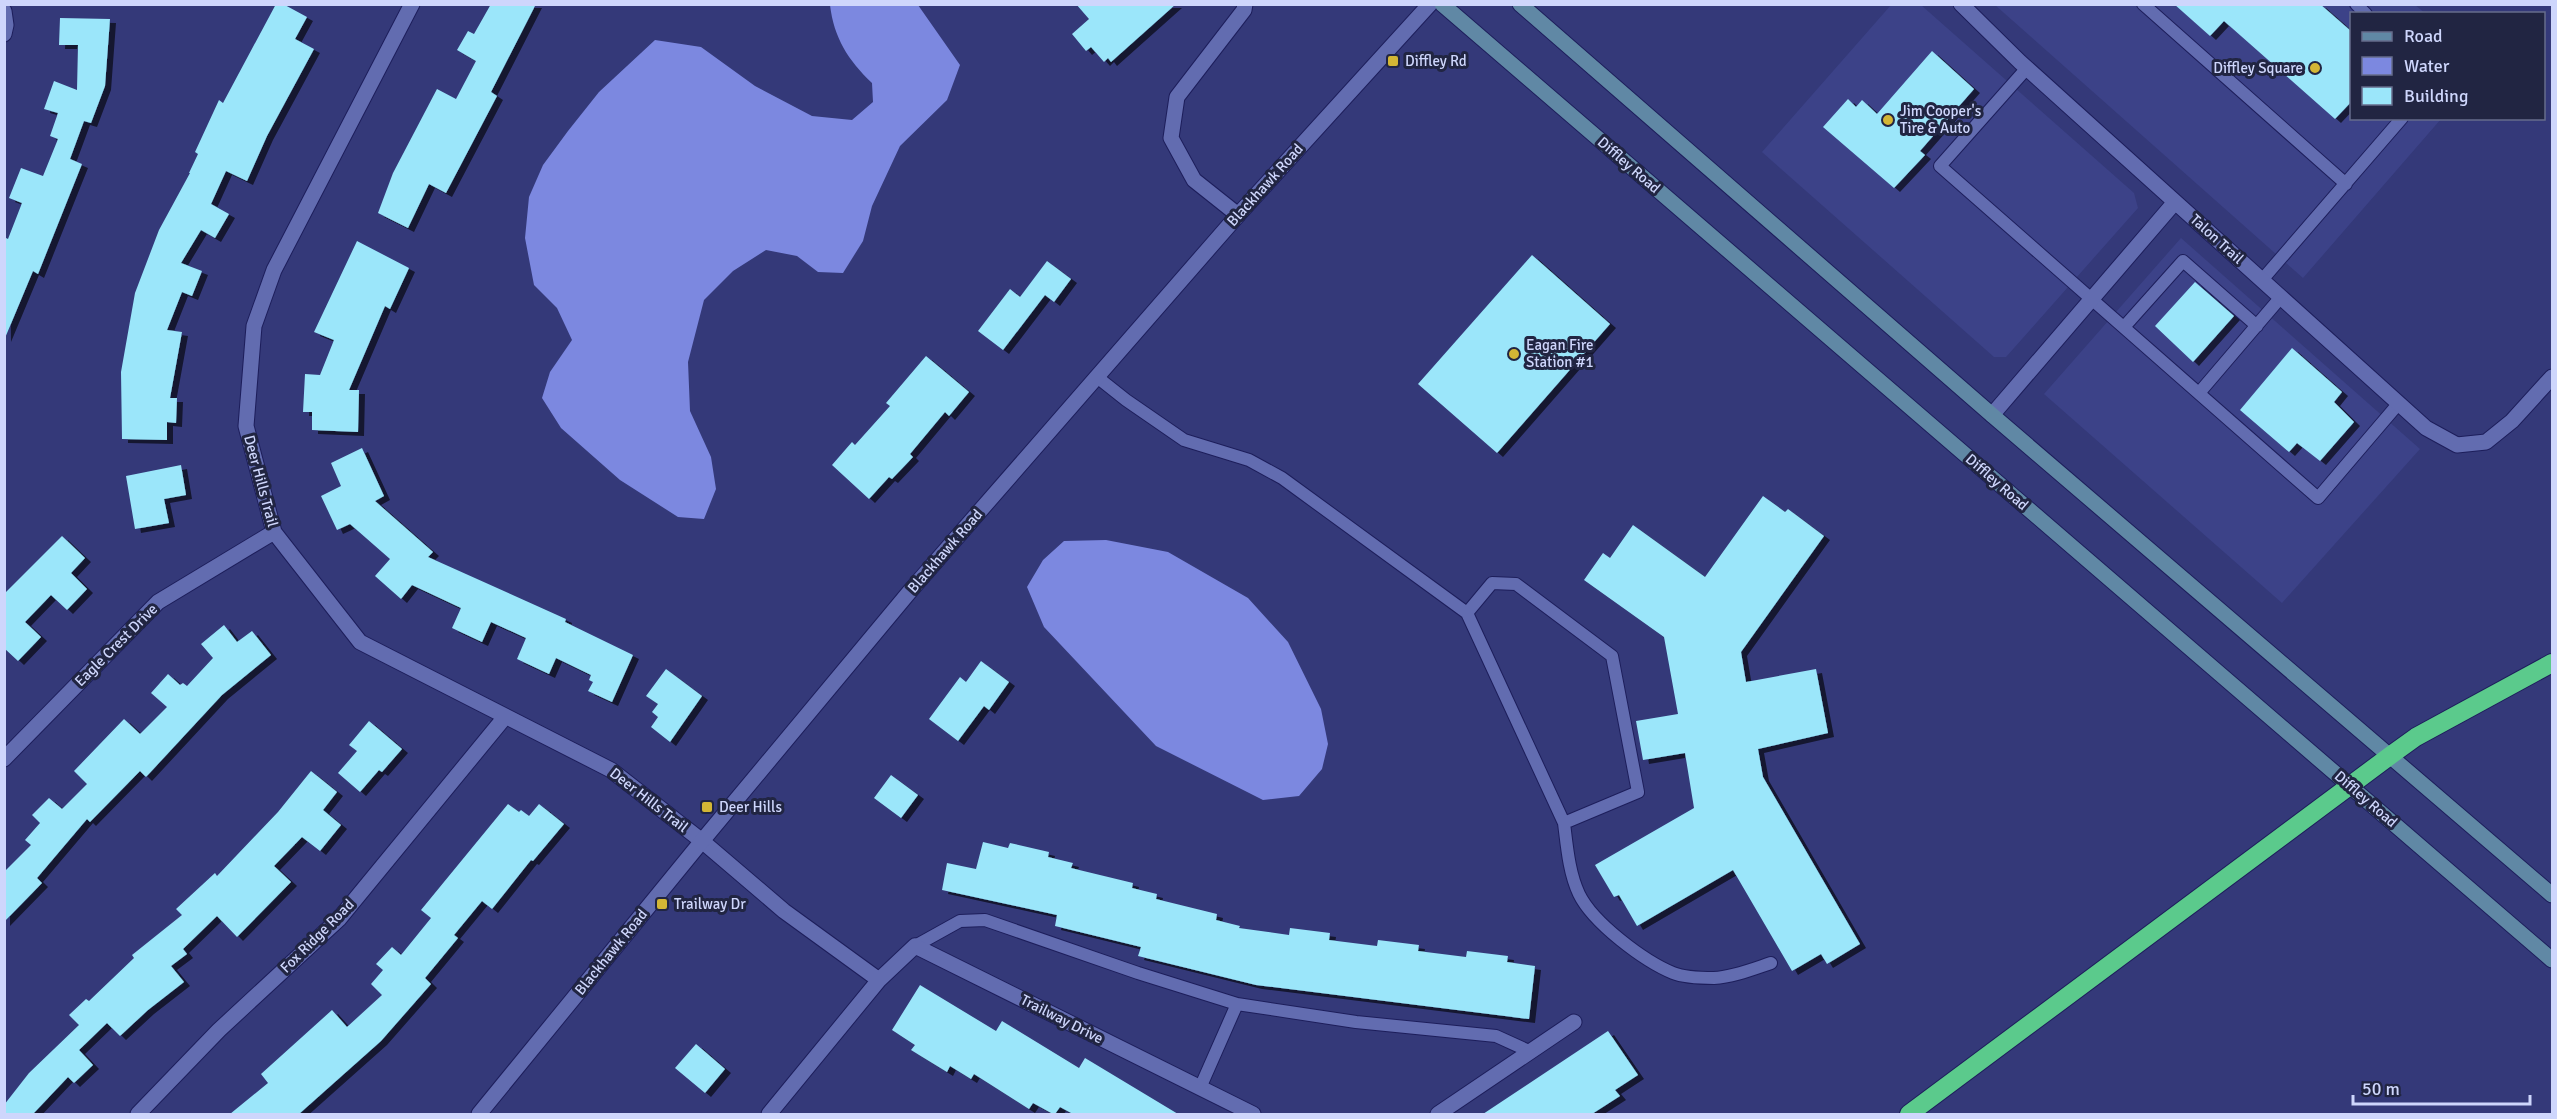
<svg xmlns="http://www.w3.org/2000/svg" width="2557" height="1119" viewBox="0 0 2557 1119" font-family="Signika,sans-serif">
<defs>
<filter id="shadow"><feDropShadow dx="6" dy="4" stdDeviation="0" flood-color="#0009"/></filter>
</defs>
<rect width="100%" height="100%" fill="#343979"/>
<path fill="#3c4288" d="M 1891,5 L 1921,5 L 2134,193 L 2138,208 L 2006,357 L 1994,357 L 1762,152 Z
M 1995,5 L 2415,5 L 2425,13 L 2352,14 L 2352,118 L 2441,119 L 2303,278 Z
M 2181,238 L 2420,449 L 2282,603 L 2044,394 Z"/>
<path fill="#7c88e0" d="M 830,5 L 918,5 L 960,65 L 947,100 L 900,146 L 872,206 L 863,241 L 843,273 L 818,272 L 797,256 L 766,250 L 733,271 L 704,300 L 688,362 L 690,411 L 711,457 L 716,489 L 704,519 L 678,517 L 620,480 L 561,428 L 542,398 L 550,372 L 572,340 L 557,308 L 534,285 L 525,238 L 529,197 L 543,165 L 568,131 L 599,92 L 655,40 L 701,47 L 755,86 L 812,116 L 852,120 L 873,102 L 872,83 C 848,60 834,38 830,5 Z
M 1106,540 L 1168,552 L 1248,598 L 1288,642 L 1321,709 L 1328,744 L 1322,769 L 1299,796 L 1263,800 L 1156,746 L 1044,627 L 1027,587 L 1043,560 L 1064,541 Z"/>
<path fill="#9be6fa" filter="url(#shadow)" d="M 276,4 L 283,4 L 307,17 L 295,39 L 314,49 L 267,136 L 247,181 L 226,171 L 211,204 L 229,214 L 215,238 L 201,230 L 181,263 L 202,271 L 192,296 L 182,292 L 167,330 L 182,332 L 170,398 L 177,398 L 176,423 L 167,422 L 167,440 L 122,439 L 121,372 L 135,293 L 159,230 L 190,173 L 189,173 L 198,154 L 195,152 L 219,100 L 223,103 Z
M 491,4 L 536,4 L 491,92 L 497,96 L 446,193 L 429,184 L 408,228 L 378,213 L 393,173 L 437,89 L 456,99 L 476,61 L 457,50 L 468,31 L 474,34 Z
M 1076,4 L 1176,4 L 1111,62 L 1108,58 L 1104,62 L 1091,47 L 1086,51 L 1072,34 L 1089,19 Z
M 2174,4 L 2320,4 L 2352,32 L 2352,101 L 2335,119 L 2224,21 L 2210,36 Z
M 60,18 L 110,19 L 105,86 L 91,123 L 84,121 L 70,159 L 82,164 L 38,274 L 33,271 L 5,338 L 4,237 L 8,239 L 22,203 L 9,198 L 21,168 L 43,176 L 58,139 L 50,136 L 58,113 L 44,109 L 54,81 L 77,90 L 78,45 L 59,45 Z
M 1932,51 L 1974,89 L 1920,151 L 1925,155 L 1894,188 L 1823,127 L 1848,99 L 1856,107 L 1862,100 L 1877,114 Z
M 357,241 L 409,268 L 390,309 L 385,306 L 349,390 L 359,390 L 358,432 L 312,430 L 312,412 L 303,412 L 305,374 L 320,375 L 334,340 L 314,332 Z
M 1532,255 L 1610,324 L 1497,453 L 1418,384 Z
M 1047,261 L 1071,279 L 1054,302 L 1045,295 L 1003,350 L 978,331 L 1010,289 L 1020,297 Z
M 2195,282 L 2234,316 L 2193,362 L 2155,326 Z
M 2292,348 L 2342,392 L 2334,402 L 2354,422 L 2320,461 L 2297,443 L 2289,452 L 2240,410 Z
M 926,356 L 969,392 L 949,416 L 945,412 L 910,454 L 913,457 L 892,479 L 889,477 L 869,499 L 832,465 L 852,442 L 855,445 L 890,406 L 886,403 Z
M 362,448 L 384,496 L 375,501 L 433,552 L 428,557 L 566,619 L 565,622 L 633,655 L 612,702 L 588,691 L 593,682 L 589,680 L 591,675 L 556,658 L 549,674 L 517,659 L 526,638 L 491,622 L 482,642 L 452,628 L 461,608 L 412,585 L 401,599 L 375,576 L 390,559 L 350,524 L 337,530 L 321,496 L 341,486 L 331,463 Z
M 181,465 L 186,495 L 164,499 L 169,523 L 135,529 L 126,476 Z
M 1763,496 L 1785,512 L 1788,509 L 1824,536 L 1741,652 L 1746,682 L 1816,669 L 1828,733 L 1758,749 L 1763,777 L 1860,944 L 1827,964 L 1821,954 L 1792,971 L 1733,870 L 1637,926 L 1619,895 L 1614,897 L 1595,865 L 1694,808 L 1685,753 L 1643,760 L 1636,721 L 1678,714 L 1664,637 L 1584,580 L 1603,553 L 1610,558 L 1633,525 L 1705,577 Z
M 62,536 L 85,558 L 71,573 L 87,589 L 67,610 L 51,595 L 25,622 L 41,637 L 18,661 L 4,648 L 4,594 Z
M 224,625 L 237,642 L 252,631 L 271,655 L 222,695 L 146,777 L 140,771 L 90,822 L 87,819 L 37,878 L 42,883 L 4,922 L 4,872 L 31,845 L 25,840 L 40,823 L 32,815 L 49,798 L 62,809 L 87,784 L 74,771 L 124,719 L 140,734 L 167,707 L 151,693 L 168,674 L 180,685 L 183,683 L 187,686 L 213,658 L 201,644 Z
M 981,661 L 1009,682 L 989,710 L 984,706 L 958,741 L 929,719 L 960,677 L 966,682 Z
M 666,669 L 702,696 L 670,742 L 651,727 L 658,717 L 652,712 L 658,704 L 646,696 Z
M 369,721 L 402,749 L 382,772 L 379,770 L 360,792 L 338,773 L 357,751 L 349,745 Z
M 311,771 L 337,792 L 323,810 L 341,825 L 320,851 L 302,837 L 274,866 L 291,882 L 237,937 L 217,916 L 183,949 L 187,954 L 171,966 L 184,982 L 148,1010 L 120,1036 L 107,1023 L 79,1050 L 93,1065 L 74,1083 L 68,1077 L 33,1114 L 4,1114 L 4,1105 L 29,1073 L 79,1025 L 69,1015 L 86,999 L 89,1001 L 134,958 L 132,955 L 182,915 L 176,909 L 215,873 L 217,876 L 278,812 Z
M 891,775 L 918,795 L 901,818 L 874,798 Z
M 508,804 L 519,812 L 521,810 L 529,816 L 539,804 L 564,824 L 533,861 L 531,860 L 492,909 L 482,901 L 454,935 L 458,938 L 425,978 L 431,984 L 381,1041 L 299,1114 L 230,1114 L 268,1083 L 261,1074 L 332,1010 L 347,1027 L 382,995 L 371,984 L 383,970 L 376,964 L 392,947 L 401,955 L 431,918 L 421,910 Z
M 983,842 L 1008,848 L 1010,843 L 1049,852 L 1048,857 L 1073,863 L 1071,868 L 1133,883 L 1132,888 L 1157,894 L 1156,899 L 1217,914 L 1216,920 L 1240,926 L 1239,928 L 1289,935 L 1290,928 L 1330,933 L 1329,940 L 1377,946 L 1378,940 L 1419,945 L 1418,951 L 1466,957 L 1467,951 L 1508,956 L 1507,962 L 1535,966 L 1529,1019 L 1256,985 L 1138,956 L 1141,947 L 1055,926 L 1057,915 L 942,890 L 947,863 L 976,869 Z
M 920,985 L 996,1031 L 1002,1021 L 1079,1068 L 1085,1058 L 1178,1114 L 1073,1114 L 1060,1107 L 1055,1114 L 1053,1114 L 1033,1103 L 1029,1109 L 974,1074 L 971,1079 L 950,1066 L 947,1072 L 911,1050 L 915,1045 L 892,1030 Z
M 1608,1031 L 1638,1075 L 1615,1090 L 1620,1096 L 1592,1114 L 1483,1114 Z
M 696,1044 L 725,1069 L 705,1093 L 675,1068 Z"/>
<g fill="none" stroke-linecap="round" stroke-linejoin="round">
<defs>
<path id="service" d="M 2143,4 L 2346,184
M 2356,4 L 2366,14
M 2027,68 L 1940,166 L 2318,498 L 2399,403
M 2262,280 L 2402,118
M 2124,327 L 2183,261 L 2257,326
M 1097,377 L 1126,400 L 1184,440 L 1249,460 L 1282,478 L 1467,613 L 1564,823 L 1638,792 L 1612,656 L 1516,584 L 1492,583 L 1467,613
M 2199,393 L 2281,297
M 1564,823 C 1567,847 1569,873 1579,894 C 1593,923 1644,961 1673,973 C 1683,977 1702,978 1714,978 C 1733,977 1753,969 1771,963
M 915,946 L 960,921 L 985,920 L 1138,973 L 1237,1004 L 1356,1022 L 1496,1036 L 1531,1052
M 1200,1088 L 1237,1004"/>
<path id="minor" d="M 412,4 L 274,270 L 254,326 L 246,426 L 274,532 L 360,642 L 611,770 L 702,841 L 784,911 L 879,980 L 769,1114
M 1961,4 L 2020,62 L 2426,428 L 2457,445 L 2486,442 L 2512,421 L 2552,377
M 4,11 L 6,25 L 4,34
M 1238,215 L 1194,180 L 1171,138 L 1177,97 L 1244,10 L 1245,4
M 1992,415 L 2175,202
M 4,759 L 158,602 L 274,532
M 879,980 L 915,946 L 1253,1114
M 138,1114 L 219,1030 L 339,919 L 505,717
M 1438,1114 L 1574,1022"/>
<path id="tertiary" d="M 479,1114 L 702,841 L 911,590 L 1238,215 L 1430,4"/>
<path id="secondary" d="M 1442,4 L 2552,960
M 1520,4 L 1992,415 L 2552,895"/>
<path id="motorway" d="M 1909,1114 L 2391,755 L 2416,737 L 2552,663"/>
</defs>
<use href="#service" stroke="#1d1e5b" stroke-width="14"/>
<use href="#minor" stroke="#1d1e5b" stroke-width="17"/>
<use href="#tertiary" stroke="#1d1e5b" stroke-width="17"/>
<use href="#secondary" stroke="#1d1e5b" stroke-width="17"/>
<use href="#motorway" stroke="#1d1e5b" stroke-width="20"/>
<use href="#service" stroke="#626cb0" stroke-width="12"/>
<use href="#minor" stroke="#626cb0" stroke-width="15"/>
<use href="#tertiary" stroke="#626cb0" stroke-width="15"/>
<use href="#secondary" stroke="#6088a5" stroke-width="15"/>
<use href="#motorway" stroke="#5bca8c" stroke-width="18"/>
</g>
<g fill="#d3b635" stroke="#212542" stroke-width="2">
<rect x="1387" y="55" width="12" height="12" rx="3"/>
<circle cx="2315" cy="68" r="6"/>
<circle cx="1888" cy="120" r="6"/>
<circle cx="1514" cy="354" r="6"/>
<rect x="701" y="801" width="12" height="12" rx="3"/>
<rect x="656" y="898" width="12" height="12" rx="3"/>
</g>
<g text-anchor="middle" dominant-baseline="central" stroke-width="6" stroke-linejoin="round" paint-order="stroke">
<g font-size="15" fill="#ced6fc" stroke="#212542" text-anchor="start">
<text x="1405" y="61">Diffley Rd</text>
<text x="2303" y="68" text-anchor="end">Diffley Square</text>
<text x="1900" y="111">Jim Cooper's<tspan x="1900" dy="17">Tire &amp; Auto</tspan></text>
<text x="1526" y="345">Eagan Fire<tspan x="1526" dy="17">Station #1</tspan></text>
<text x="719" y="807">Deer Hills</text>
<text x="674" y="904">Trailway Dr</text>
</g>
<g font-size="15" fill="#ced6fc" stroke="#212542">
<text transform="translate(1629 165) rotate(41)">Diffley Road</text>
<text transform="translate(1265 185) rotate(-48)">Blackhawk Road</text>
<text transform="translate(2217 239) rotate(42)">Talon Trail</text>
<text transform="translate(261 481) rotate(75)">Deer Hills Trail</text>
<text transform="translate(1997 482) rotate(41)">Diffley Road</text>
<text transform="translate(945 551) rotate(-49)">Blackhawk Road</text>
<text transform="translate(116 645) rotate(-45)">Eagle Crest Drive</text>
<text transform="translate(2366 799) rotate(41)">Diffley Road</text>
<text transform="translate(649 800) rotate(38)">Deer Hills Trail</text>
<text transform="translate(317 936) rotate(-45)">Fox Ridge Road</text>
<text transform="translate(611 952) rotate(-51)">Blackhawk Road</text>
<text transform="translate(1062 1019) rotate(27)">Trailway Drive</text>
</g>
</g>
<rect width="2557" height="1119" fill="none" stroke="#ced6fc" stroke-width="12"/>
<rect x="2350" y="12" width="195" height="108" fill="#212542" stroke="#666c8c" stroke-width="1.5"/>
<rect x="2362" y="32" width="30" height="9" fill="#6088a5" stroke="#666c8c" stroke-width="1.5"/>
<text x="2404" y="42" font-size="18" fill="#ced6fc">Road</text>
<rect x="2362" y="57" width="30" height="18" fill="#7c88e0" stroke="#666c8c" stroke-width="1.5"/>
<text x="2404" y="72" font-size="18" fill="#ced6fc">Water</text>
<rect x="2362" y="87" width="30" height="18" fill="#9be6fa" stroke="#666c8c" stroke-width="1.5"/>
<text x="2404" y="102" font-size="18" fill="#ced6fc">Building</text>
<path d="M2353 1095v9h177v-9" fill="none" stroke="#ced6fc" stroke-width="3"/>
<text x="2362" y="1095" font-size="18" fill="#ced6fc" stroke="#212542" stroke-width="4.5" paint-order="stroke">50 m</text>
</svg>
